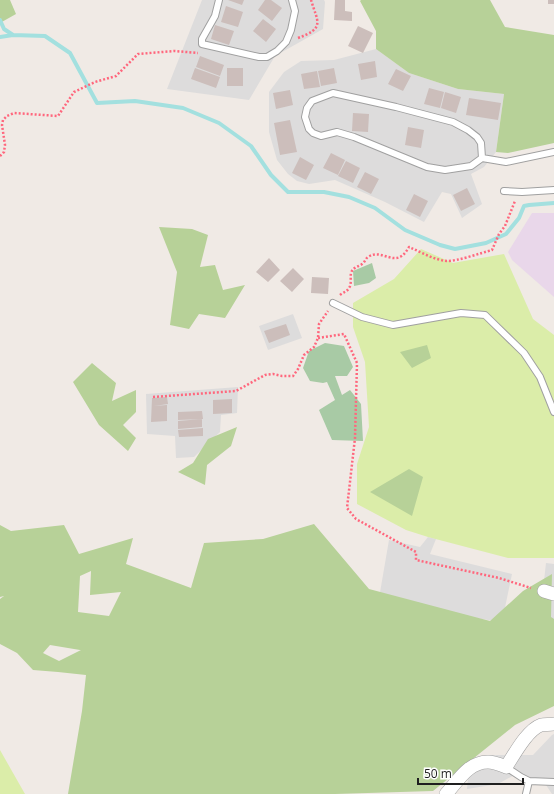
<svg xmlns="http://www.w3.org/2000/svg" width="554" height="794" viewBox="0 0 554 794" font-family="'Open Sans',sans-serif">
<rect width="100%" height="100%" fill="#f0eae5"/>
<path fill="#dddcdc" d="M 202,0 L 324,0 L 325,2 L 323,29 L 275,56 L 249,100 L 167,89 Z
M 376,49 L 409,73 L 458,89 L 504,94 L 496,152 L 484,167 L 471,174 L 482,204 L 462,218 L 451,194 L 442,192 L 424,222 L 385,202 L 335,180 L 309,184 L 297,181 L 288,174 L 277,160 L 269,132 L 269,92 L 284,72 L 301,61 L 334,60 Z
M 293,314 L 302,338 L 268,350 L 259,326 Z
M 238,387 L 237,413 L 221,415 L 220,432 L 194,457 L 176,458 L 175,436 L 147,434 L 146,394 Z
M 428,537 L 436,539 L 430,554 L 512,574 L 502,622 L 378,604 L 389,540 L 420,547 Z
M 546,563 L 554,564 L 554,627 L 539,626 Z
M 554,734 L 554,794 L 552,794 L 544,782 L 516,774 L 498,784 L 467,789 L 469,766 L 489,755 L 533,755 L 552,735 Z"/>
<path fill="#e9d7ea" d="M 532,213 L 554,213 L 554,297 L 512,260 L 508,252 Z"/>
<path fill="#dbeda9" d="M 421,249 L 453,263 L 504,254 L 533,319 L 554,335 L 554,558 L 508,558 L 428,537 L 406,530 L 357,504 L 357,464 L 369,427 L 365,362 L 353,327 L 353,303 L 394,279 Z
M 0,750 L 25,794 L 0,794 Z"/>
<path fill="#b7d198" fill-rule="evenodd" d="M 0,0 L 10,0 L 16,14 L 0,23 Z
M 361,0 L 490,0 L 505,27 L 554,35 L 554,143 L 508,153 L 496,152 L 504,94 L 458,89 L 409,73 L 376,49 L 376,31 L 360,1 Z
M 159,227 L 192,229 L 208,235 L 200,267 L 215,265 L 223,290 L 245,285 L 225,318 L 199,314 L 189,329 L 170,325 L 177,272 Z
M 427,345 L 431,358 L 412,368 L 400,352 Z
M 92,363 L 116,383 L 112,401 L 136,390 L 136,412 L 123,425 L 136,438 L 128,451 L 99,425 L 73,382 Z
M 237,427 L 231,446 L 207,465 L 205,485 L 178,472 L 193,463 L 208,439 Z
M 409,469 L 423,477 L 412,516 L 370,492 Z
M 314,524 L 369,589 L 490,621 L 523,591 L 552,574 L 551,617 L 554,619 L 554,706 L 515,725 L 433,791 L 335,794 L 68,794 L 82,711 L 86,675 L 58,672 L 33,670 L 17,653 L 0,644 L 0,599 L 4,596 L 0,597 L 0,525 L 11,531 L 64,525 L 79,554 L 133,538 L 126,564 L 191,588 L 204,543 L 263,539 ZM 91,571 L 90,595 L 121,592 L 109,616 L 78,612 L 80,576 ZM 50,645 L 80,650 L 81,650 L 59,661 L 43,653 Z"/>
<path fill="#a8caa5" d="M 372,263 L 376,278 L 369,283 L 354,286 L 353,271 Z
M 325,343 L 344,346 L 353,367 L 347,376 L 335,376 L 342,395 L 350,390 L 361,404 L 363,441 L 332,440 L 319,410 L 335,400 L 327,382 L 323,383 L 310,381 L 303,368 L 309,351 Z"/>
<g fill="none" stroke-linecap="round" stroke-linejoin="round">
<path stroke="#a3e0df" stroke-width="4" d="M 0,20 L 4,29 L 13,35
M 0,37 L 13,35 L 45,36 L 70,53 L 97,103 L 135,101 L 183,108 L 219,123 L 251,146 L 271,175 L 288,192 L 324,192 L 349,197 L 375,208 L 405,230 L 440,245 L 455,249 L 486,243 L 506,234 L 519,218 L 524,206 L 529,205 L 554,203"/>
</g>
<path fill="#ccbebb" d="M 228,0 L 244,0 L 242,5 Z
M 265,0 L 271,0 L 282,8 L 272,21 L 258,10 Z
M 335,0 L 345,0 L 345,11 L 352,12 L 352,21 L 334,20 Z
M 548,0 L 554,0 L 554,4 L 548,4 Z
M 226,6 L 243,12 L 238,27 L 221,22 Z
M 263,19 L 276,29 L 266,42 L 253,31 Z
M 215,25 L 234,31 L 229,45 L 211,39 Z
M 358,26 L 373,33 L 363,53 L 348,46 Z
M 200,56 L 224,65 L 220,76 L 196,67 Z
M 375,61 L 377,77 L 361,80 L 358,64 Z
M 195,68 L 220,77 L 216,88 L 191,79 Z
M 227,68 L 243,68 L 243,86 L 227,86 Z
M 334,68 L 337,83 L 321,86 L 318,71 Z
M 396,69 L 411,76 L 403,91 L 388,84 Z
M 317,71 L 320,87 L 304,89 L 301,74 Z
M 429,88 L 444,92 L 440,108 L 424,104 Z
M 290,90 L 293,105 L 276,109 L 273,93 Z
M 445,92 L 461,97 L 456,113 L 441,108 Z
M 469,98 L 501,103 L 498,120 L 466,115 Z
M 353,113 L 369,114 L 368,132 L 352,131 Z
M 290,120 L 297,152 L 280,155 L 274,123 Z
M 408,127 L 424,130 L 421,148 L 405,145 Z
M 331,153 L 345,160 L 338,175 L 323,168 Z
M 300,157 L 314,165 L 306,180 L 292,173 Z
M 346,161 L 360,168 L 353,183 L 338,176 Z
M 365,172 L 379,179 L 371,194 L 357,187 Z
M 467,188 L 475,204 L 461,211 L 453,195 Z
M 414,194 L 428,201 L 420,217 L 406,210 Z
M 269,258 L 280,270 L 268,282 L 256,272 Z
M 293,268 L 304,279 L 292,292 L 280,281 Z
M 312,277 L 329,278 L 328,294 L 311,293 Z
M 286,324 L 290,335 L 269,343 L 264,331 Z
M 167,397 L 168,404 L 154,406 L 167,405 L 167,421 L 151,422 L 152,398 Z
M 232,399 L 232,413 L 213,414 L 213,400 Z
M 202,411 L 203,419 L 178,420 L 178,412 Z
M 202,419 L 202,427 L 178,429 L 178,421 Z
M 203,428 L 203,436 L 179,437 L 178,430 Z"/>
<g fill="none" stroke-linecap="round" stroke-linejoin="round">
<defs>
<path id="lane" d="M 219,0 L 215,16 L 202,39 L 202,44 L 259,57 L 267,57 L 277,51 L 286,42 L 291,30 L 295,11 L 292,0
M 482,158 L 481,143 L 477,137 L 468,130 L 453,122 L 396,107 L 333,93 L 312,101 L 307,108 L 305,117 L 309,129 L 313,133 L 321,136 L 337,132 L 354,137 L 427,167 L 445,170 L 471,166 L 482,158 L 506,162 L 554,152
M 504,191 L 522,192 L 554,190
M 333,303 L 362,317 L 393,325 L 461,313 L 485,315 L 524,353 L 540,377 L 554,412
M 506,767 L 521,777 L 529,781 L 554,782
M 526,794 L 529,781"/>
<path id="street" d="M 544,591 L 554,594
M 446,794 C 458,781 468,762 488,762 C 494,762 501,765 506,767 C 514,755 527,730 541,725 C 545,724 550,725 554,724"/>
</defs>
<use href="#lane" stroke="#a0a0a0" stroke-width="8"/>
<use href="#street" stroke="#a0a0a0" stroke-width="14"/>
<path stroke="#ff677d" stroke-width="2.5" stroke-dasharray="2 2" stroke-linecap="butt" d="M 298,38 C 325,28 318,23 311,0
M 0,156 L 4,152 L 5,145 L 2,125 L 3,120 L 7,116 L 14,113 L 58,116 L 74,92 L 95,82 L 116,76 L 138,54 L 174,51 L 198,53
M 340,295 C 343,292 347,292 349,288 C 352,284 350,278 351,273 C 353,267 358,267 362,264 C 365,262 366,258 368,257 C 383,247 396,271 409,247 C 421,252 434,260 447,261 C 458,261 481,253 492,250 L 499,234 L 505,226 L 515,201
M 318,338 L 344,334 L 357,363 L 355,438 L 347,508 L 356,519 L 416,552 L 416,560 L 499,578 L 531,588
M 153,397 L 236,391 L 265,375 L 273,374 L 282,376 L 293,376 L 298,369 L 304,355 L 314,347 L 318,338 L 319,324 L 328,311"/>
<use href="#lane" stroke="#fff" stroke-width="6"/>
<use href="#street" stroke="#fff" stroke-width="13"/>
</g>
<path d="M418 778v6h105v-6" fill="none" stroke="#1f1f1f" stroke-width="2"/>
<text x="424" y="778" font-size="12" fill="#1f1f1f" stroke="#ffffff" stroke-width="3" paint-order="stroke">50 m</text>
</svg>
